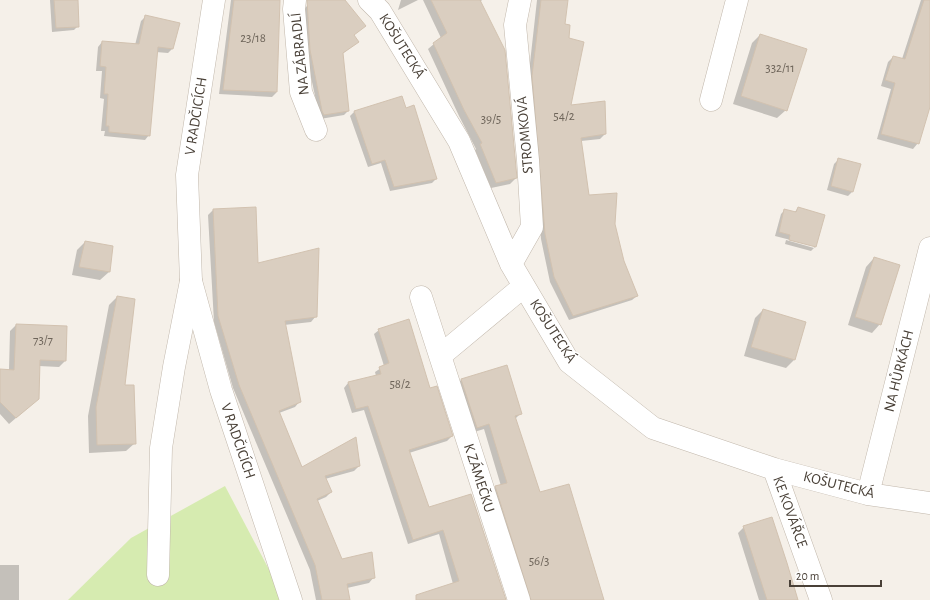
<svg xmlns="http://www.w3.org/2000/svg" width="930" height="600" viewBox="0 0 930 600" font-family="'Alegreya Sans',sans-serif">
<rect width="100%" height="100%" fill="#f5f0e9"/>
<path fill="#d6ebb0" d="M 225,486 L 285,600 L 68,600 L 131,538 Z"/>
<path fill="#0003" d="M 50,0 L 77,0 L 78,26 L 74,30 L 52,32 Z
M 231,0 L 279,0 L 276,93 L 272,97 L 219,94 Z
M 313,0 L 344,0 L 353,35 L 358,42 L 342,54 L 348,111 L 344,115 L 320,119 L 306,54 L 304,9 Z
M 401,0 L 418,0 L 398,10 Z
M 423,0 L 482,0 L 480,2 L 516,178 L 510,184 L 491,188 L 475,150 L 476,149 L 459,116 L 428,49 L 441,38 Z
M 537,0 L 567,0 L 564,25 L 568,39 L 570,106 L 605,134 L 600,139 L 581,141 L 588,196 L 614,224 L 623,262 L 637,296 L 632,300 L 569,320 L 550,282 L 541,239 L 528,81 Z
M 921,0 L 930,0 L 930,105 L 918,143 L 913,149 L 877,139 L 891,89 L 881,86 L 888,62 L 893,57 L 902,59 Z
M 146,16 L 173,48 L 168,53 L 156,52 L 149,135 L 145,140 L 104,136 L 105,131 L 101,131 L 104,99 L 100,98 L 102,71 L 96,71 L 98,47 L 102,42 L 135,45 L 141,21 Z
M 760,35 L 786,110 L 777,118 L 733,104 L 752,43 Z
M 401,98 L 436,179 L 432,183 L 390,191 L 381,163 L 368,167 L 350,116 L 354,112 Z
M 838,160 L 852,192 L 848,196 L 827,190 L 834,164 Z
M 255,208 L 257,264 L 316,316 L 311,322 L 284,325 L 300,401 L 295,407 L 279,413 L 302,468 L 359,466 L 354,471 L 325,479 L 331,492 L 326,497 L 317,501 L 341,560 L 374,577 L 369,583 L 347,588 L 349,600 L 316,600 L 310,570 L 233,388 L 214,322 L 208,215 L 213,210 Z
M 798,208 L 824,215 L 815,247 L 811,251 L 785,244 L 786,240 L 814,248 L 814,246 L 775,236 L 781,214 L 785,210 L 794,213 Z
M 85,242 L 112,247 L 109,272 L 100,280 L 72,275 L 77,250 Z
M 874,258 L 880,324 L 872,333 L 848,325 L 866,267 Z
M 117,297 L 124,386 L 135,443 L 126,451 L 89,453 L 88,416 L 109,305 Z
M 763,310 L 805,323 L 794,360 L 786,368 L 744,356 L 755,318 Z
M 16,325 L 65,361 L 59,367 L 39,366 L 31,405 L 9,424 L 0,414 L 0,370 L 9,370 L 10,331 Z
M 379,330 L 430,389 L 452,436 L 447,441 L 409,453 L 428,508 L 497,600 L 443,600 L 453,584 L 439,534 L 408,544 L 364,410 L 352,413 L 344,388 L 348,383 L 376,376 L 375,372 L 384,366 L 374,334 Z
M 506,366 L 521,413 L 515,419 L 539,494 L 603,600 L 576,600 L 524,588 L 524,590 L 567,600 L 543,600 L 524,595 L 490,493 L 496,487 L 501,486 L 484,429 L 471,433 L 456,385 L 461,380 Z
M 744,527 L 798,600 L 759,600 L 738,533 Z
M 0,565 L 19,565 L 19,600 L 0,600 Z"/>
<path fill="#dacec0" stroke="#d2c2b0" d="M 54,0 L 78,0 L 79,27 L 56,28 Z
M 234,0 L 280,0 L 277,92 L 223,90 Z
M 307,0 L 345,0 L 366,26 L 354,35 L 359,42 L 343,53 L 349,111 L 324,115 L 322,111 L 310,50 Z
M 431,0 L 480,0 L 505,50 L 517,178 L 496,183 L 480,144 L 482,143 L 464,110 L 433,43 L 447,33 Z
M 541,0 L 568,0 L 565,24 L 570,25 L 569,38 L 584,42 L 571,105 L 605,101 L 606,134 L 581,138 L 589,195 L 617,193 L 615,224 L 624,261 L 638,296 L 573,316 L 554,277 L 545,234 L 532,76 Z
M 924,0 L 930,0 L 930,107 L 919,144 L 881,134 L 895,83 L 885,80 L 893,56 L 905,59 Z
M 145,15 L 180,23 L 173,49 L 158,47 L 150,136 L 109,132 L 109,126 L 106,126 L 108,94 L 104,94 L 106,67 L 100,66 L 102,41 L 139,44 Z
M 760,34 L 807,49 L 787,111 L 741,96 Z
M 402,96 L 406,108 L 414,105 L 437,179 L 394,187 L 385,160 L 372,164 L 354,111 Z
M 838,158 L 861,164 L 853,192 L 831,186 Z
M 256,207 L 258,263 L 319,248 L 317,317 L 285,321 L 301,402 L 279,411 L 302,467 L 356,437 L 360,466 L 325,476 L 332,492 L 317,499 L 342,559 L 372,552 L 375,578 L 347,584 L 350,600 L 322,600 L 315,565 L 239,385 L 218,316 L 213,209 Z
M 798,207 L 825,215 L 816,247 L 789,240 L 790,235 L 779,232 L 784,209 L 796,212 Z
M 85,241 L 113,246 L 110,272 L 79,267 Z
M 874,257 L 900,265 L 881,325 L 855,317 Z
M 117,296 L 135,299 L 125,385 L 134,385 L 136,444 L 97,445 L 96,407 Z
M 763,309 L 806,322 L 795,360 L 751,347 Z
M 409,319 L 430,388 L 437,386 L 453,436 L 409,450 L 429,507 L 471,494 L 506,600 L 416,600 L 416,595 L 459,581 L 443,530 L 413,540 L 368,406 L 356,409 L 348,382 L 381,374 L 379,367 L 389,363 L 378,329 Z
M 16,324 L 67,326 L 66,361 L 40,360 L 39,399 L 16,418 L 0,402 L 0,369 L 14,370 Z
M 507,365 L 522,414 L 515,416 L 540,492 L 569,484 L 604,600 L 531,600 L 495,486 L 507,483 L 489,424 L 477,428 L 461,379 Z
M 772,517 L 787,563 L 798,600 L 767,600 L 743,526 Z"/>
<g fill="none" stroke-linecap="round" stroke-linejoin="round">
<defs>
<path id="minor" d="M 295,0 L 294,9 L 301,92 L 316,130
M 369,0 L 380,11 L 459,141 L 511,264 L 569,362 L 653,428 L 774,469 L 868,494 L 930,503
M 711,100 L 737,0
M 511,264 L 532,227 L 528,160 L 515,25 L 520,0
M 421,297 L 519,600
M 440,356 L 524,286
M 774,469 L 821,600
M 868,494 L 930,248
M 158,575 L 161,448 L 174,367 L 191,281"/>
<path id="tertiary" d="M 214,0 L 187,175 L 191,281 L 221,390 L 291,600"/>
</defs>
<use href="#minor" stroke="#c1b7ab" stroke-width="23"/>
<use href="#tertiary" stroke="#c1b7ab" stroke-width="23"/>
<use href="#minor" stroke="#fff" stroke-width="22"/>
<use href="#tertiary" stroke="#fff" stroke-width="22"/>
</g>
<g text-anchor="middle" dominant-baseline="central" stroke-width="3" stroke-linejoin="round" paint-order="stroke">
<g font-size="13" fill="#6d6459">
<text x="253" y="38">23/18</text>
<text x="780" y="68">332/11</text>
<text x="564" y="116">54/2</text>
<text x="491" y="119">39/5</text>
<text x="43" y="340">73/7</text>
<text x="400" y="384">58/2</text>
<text x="539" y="561">56/3</text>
</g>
<g font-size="15" fill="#494037" stroke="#fff">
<text transform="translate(402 46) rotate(58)">KOŠUTECKÁ</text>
<text transform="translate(300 54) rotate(-96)">NA ZÁBRADLÍ</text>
<text transform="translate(196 116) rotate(-81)">V RADČICÍCH</text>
<text transform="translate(525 135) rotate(-95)">STROMKOVÁ</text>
<text transform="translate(553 331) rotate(57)">KOŠUTECKÁ</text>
<text transform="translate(899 371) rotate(-76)">NA HŮRKÁCH</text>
<text transform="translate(238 441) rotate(71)">V RADČICÍCH</text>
<text transform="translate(479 478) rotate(72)">K ZÁMEČKU</text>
<text transform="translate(839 485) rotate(14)">KOŠUTECKÁ</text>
<text transform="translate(790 512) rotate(70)">KE KOVÁŘCE</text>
</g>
</g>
<path d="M790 580v6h91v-6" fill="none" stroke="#494037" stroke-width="2"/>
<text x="796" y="580" font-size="12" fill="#494037" stroke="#ffffff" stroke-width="3" paint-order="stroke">20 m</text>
</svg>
